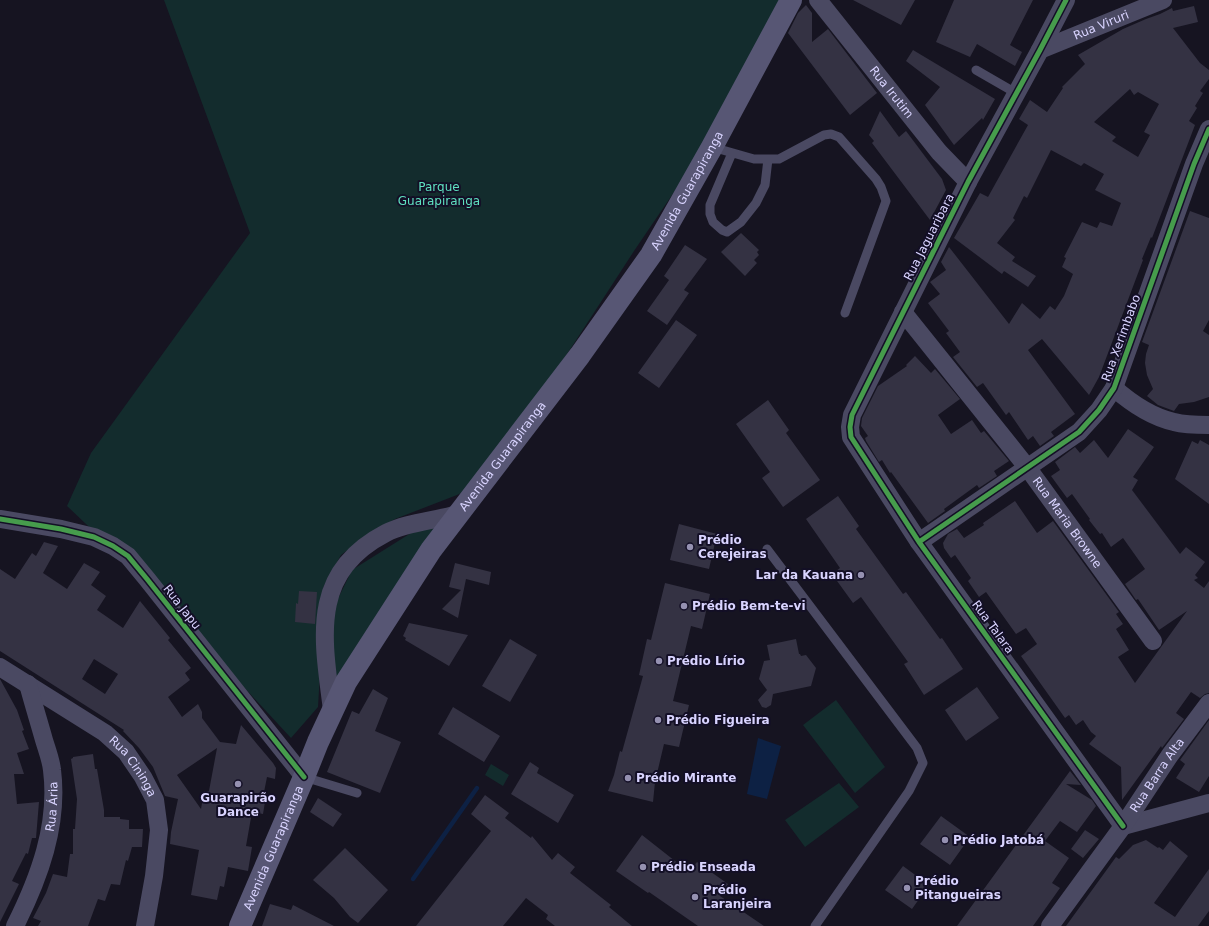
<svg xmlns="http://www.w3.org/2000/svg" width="1209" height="926" viewBox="0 0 1209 926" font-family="'DejaVu Sans',sans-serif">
<rect width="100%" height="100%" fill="#161421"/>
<path fill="#132c2d" d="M 164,0 L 787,0 L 706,145 L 634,251 L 571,348 L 478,485 L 457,495 L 395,519 L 362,539 L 341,555 L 324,586 L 319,605 L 316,635 L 320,673 L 318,707 L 291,738 L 143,578 L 67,506 L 91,453 L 250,233 Z
M 439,526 L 337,690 L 329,617 L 352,570 L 411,533 Z
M 836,700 L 885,767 L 855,793 L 803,725 Z
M 491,764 L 509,775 L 503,786 L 485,775 Z
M 839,783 L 859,807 L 805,847 L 785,820 Z"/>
<path fill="#0d2144" d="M 758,738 L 781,746 L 767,799 L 747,794 Z"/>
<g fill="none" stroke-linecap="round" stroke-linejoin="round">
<path stroke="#0d2144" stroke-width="4.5" d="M 413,879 L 477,788"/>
</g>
<path fill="#343243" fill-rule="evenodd" d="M 853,0 L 915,0 L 901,25 Z
M 954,0 L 1033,0 L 1010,45 L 1022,52 L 1015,66 L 977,44 L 970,57 L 936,42 Z
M 806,5 L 812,13 L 812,42 L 828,29 L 877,93 L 850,115 L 788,33 L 798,13 Z
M 1194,6 L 1198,22 L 1173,28 L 1200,63 L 1209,70 L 1209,79 L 1200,91 L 1203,93 L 1195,106 L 1197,108 L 1189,121 L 1195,125 L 1152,238 L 1151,237 L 1142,259 L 1143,260 L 1099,377 L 1089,395 L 1042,339 L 1028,350 L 1075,414 L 1051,432 L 1054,436 L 1040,446 L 1033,436 L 1028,440 L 1009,412 L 1006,415 L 983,383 L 977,387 L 953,357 L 960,352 L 946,333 L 949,331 L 928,303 L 940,294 L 930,282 L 946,270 L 941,262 L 949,247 L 1009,324 L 1022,303 L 1040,319 L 1050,306 L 1055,310 L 1064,296 L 1073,274 L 1062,267 L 1066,258 L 1064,257 L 1082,222 L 1097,228 L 1100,222 L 1112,226 L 1121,203 L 1095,190 L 1104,174 L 1084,163 L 1081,166 L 1051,150 L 1027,198 L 1024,196 L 1013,218 L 1015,220 L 997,243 L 1015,257 L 1012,261 L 1036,276 L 1028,287 L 1004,271 L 1002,274 L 954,238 L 980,193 L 988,197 L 1028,125 L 1019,119 L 1030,100 L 1047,112 L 1063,88 L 1062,87 L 1085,64 L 1078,55 L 1123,29 L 1146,19 L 1160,14 L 1172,8 L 1173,11 ZM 1130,89 L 1134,95 L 1138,92 L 1159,104 L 1144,132 L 1150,135 L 1138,157 L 1112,141 L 1116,137 L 1094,122 Z
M 913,50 L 995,99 L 983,120 L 982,118 L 954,145 L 925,105 L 940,87 L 906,61 Z
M 880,111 L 899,137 L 906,131 L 942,179 L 946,190 L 930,220 L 872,143 L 874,141 L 869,135 Z
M 1190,211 L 1209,218 L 1209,320 L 1203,331 L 1209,335 L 1209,397 L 1194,402 L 1179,404 L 1174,411 L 1158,405 L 1147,396 L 1153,389 L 1147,375 L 1145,363 L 1146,354 L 1149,345 L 1142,342 Z
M 741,233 L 759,250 L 757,252 L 759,255 L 754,260 L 757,263 L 745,276 L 721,252 Z
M 685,245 L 707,259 L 684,290 L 689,293 L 667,325 L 647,311 L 669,280 L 664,276 Z
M 676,320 L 697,335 L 659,388 L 638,373 Z
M 915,356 L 931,373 L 935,369 L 960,399 L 938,415 L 951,434 L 972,420 L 981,433 L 984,431 L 1009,461 L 994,471 L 997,476 L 979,488 L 977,485 L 944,509 L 945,511 L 928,523 L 891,472 L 890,473 L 882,460 L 879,462 L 866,441 L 865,438 L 868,436 L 861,426 L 862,418 L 878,386 L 907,366 L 906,365 Z
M 768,400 L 789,430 L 786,433 L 820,480 L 783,507 L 762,478 L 770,472 L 736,424 Z
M 1128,429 L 1154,447 L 1133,477 L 1138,480 L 1132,490 L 1180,554 L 1186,547 L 1205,562 L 1195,575 L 1198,578 L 1194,580 L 1204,588 L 1209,581 L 1209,693 L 1205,694 L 1200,698 L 1191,692 L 1176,713 L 1184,719 L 1162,748 L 1161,746 L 1122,800 L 1121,767 L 1089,744 L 1096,736 L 1091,732 L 1083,720 L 1076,725 L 1069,715 L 1065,718 L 1021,656 L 1037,644 L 1026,628 L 1016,634 L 986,592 L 979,597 L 968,581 L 971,578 L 955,555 L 951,558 L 944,548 L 943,543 L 948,534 L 957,529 L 964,538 L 984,525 L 983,523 L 1015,501 L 1037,533 L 1053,521 L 1119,612 L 1116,614 L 1123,624 L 1116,629 L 1129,650 L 1118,657 L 1135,683 L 1187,611 L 1159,630 L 1138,599 L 1136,600 L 1125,584 L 1145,569 L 1123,538 L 1111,547 L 1102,533 L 1100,534 L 1089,520 L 1090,519 L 1072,494 L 1067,498 L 1051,476 L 1060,470 L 1055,462 L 1075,447 L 1080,453 L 1094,440 L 1108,458 Z
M 1200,440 L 1209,445 L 1209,504 L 1175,479 L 1192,441 L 1198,444 Z
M 838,496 L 859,526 L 856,529 L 903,594 L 906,592 L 940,639 L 942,638 L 963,669 L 924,695 L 904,664 L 908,662 L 861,597 L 853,603 L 832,574 L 840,568 L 806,519 Z
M 679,524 L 717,534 L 709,569 L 670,560 Z
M 44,542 L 58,546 L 43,573 L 67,589 L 84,563 L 100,572 L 91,585 L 106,596 L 97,610 L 123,628 L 140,601 L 170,638 L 168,640 L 191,668 L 185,673 L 190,680 L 168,697 L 182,717 L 198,704 L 202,712 L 202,718 L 220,742 L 236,744 L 241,725 L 273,763 L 276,768 L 275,779 L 267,777 L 262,802 L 265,802 L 263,814 L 252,812 L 246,846 L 252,847 L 248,871 L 228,867 L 224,887 L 220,886 L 217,900 L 191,895 L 199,850 L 170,844 L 171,832 L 178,799 L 165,796 L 153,767 L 139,748 L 123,731 L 124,730 L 0,651 L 0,569 L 15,579 L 32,553 L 36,556 ZM 94,659 L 118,674 L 105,694 L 82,679 ZM 217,748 L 209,791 L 204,791 L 201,809 L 177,775 Z
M 455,563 L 491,572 L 489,585 L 466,579 L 458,618 L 442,609 L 461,590 L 449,587 Z
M 665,583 L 710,594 L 702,629 L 691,626 L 673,701 L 689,705 L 679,747 L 664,744 L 655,782 L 653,802 L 608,791 L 614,775 L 620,751 L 622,752 L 643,676 L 639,675 L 647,639 L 651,640 Z
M 299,591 L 317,592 L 315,624 L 295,622 L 296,603 L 298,604 Z
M 409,623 L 468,635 L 449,666 L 405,640 L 406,638 L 403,636 Z
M 510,639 L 537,655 L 510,702 L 482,686 Z
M 796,639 L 799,654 L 800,654 L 801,656 L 806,655 L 816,668 L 811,686 L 773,694 L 771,705 L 766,708 L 762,707 L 758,700 L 767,690 L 759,679 L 764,661 L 770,660 L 767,645 Z
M 0,679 L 17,710 L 24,730 L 22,731 L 29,749 L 17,753 L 24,774 L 14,774 L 17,804 L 39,802 L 36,838 L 32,838 L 28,854 L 26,853 L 12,881 L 19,884 L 0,922 Z
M 977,687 L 999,718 L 966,741 L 945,710 Z
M 373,689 L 388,698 L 375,731 L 401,742 L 380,793 L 327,772 L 352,711 L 359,714 Z
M 453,707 L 500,736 L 484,762 L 438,734 Z
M 1209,720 L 1209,776 L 1199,792 L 1176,778 L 1185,764 L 1180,760 Z
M 93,754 L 95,769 L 97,769 L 104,810 L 104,817 L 120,817 L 120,819 L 129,820 L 129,829 L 143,829 L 142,847 L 132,847 L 128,861 L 126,860 L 120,885 L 111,884 L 105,901 L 98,899 L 88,926 L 38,926 L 41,921 L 33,918 L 46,893 L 53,874 L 67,877 L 70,854 L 73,854 L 73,829 L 75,829 L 77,799 L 71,759 L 73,758 L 73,757 Z
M 530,762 L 539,768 L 537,773 L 574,795 L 558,823 L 511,794 Z
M 1070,771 L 1081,785 L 1066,784 L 1092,800 L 1096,806 L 1077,832 L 1060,821 L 1045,841 L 1069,858 L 1052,883 L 1060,888 L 1033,926 L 957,926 Z
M 485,795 L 509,813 L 505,818 L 531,838 L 532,836 L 552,860 L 558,853 L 575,867 L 570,873 L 611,905 L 609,907 L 632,926 L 555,926 L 546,919 L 548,915 L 526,898 L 503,926 L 416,926 L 491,831 L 471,814 Z
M 318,798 L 342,814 L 333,827 L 310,812 Z
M 941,816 L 970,837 L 950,865 L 920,844 Z
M 1085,830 L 1099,839 L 1083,858 L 1071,849 Z
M 642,835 L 689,872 L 697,862 L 728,884 L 720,896 L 764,926 L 698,926 L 649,892 L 648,893 L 616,871 Z
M 1146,840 L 1158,848 L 1159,847 L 1163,850 L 1170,841 L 1188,856 L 1154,903 L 1175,917 L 1209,869 L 1209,911 L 1198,926 L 1066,926 L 1116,857 L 1119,859 L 1133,845 Z
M 345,848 L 388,890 L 358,923 L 350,917 L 334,898 L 313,880 Z
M 903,866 L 929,885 L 912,909 L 885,890 Z
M 270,904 L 291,910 L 293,905 L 334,926 L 262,926 Z"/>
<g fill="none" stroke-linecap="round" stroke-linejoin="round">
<path stroke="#4a4962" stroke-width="9" d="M 976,70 L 1016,93
M 712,147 L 754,159 L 779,159 L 824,135 L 831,134 L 839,137 L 876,179 L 881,187 L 886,201 L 845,313
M 732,153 L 710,205 L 710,214 L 713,222 L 722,230 L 727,232 L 741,222 L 756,203 L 765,185 L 768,159
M 767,549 L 917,748 L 923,763 L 909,791 L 815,926
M 304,777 L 357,793"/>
<g stroke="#4a4962" stroke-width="18">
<path id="s1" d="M 818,0 L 939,152 L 968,182"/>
<path d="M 1066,0 L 1040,50 L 968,182 L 852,415 L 850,427 L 851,437 L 919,542 L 1123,826"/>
<path id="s2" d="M 1040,50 L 1163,0"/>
<path id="s3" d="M 903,312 L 1027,467 L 1153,641"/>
<path d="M 1114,388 C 1131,403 1152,417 1174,422 C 1185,425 1198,425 1209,425"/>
<path d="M 0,519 L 61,529 L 94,537 L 113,546 L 128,556 L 147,579 L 304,777"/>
<path d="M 919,542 L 1079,432 L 1099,410 L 1114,388 L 1194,164 L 1209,129"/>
<path id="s4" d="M 0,667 L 105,733 L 126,752 L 143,777 L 155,800 L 159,830 L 154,876 L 145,926"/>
<path d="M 332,710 C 323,638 309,573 386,533 C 408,522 434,521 457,514"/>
<path d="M 1123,826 L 1209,803"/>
<path id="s5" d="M 15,926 C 39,878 59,825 52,770 C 51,760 47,750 44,740 C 39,722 33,703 28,684"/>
<path id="s6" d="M 1050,926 L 1123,826 L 1170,755 L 1209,703"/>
</g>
<path stroke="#575674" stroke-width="22" id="s7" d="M 240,926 L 304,777 L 318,742 L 346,682 L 431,550 L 580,355 L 651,255 L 712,147 L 791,0"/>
<defs>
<path id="cycleway" d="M 1066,0 L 1040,50 L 968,182 L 852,415 L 850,427 L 851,437 L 919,542 L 1123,826
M 0,519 L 61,529 L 94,537 L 113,546 L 128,556 L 147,579 L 304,777
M 919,542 L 1079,432 L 1099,410 L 1114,388 L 1194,164 L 1209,129"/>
</defs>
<use href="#cycleway" stroke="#130f26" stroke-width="8"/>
<use href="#cycleway" stroke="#469c4c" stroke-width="5"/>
</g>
<g fill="#9591b1" stroke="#130f26" stroke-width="1.5">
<circle cx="690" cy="547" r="4"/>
<circle cx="861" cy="575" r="4"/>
<circle cx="684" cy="606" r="4"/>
<circle cx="659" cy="661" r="4"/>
<circle cx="658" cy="720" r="4"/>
<circle cx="628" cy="778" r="4"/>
<circle cx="238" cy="784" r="4"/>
<circle cx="945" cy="840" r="4"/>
<circle cx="643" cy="867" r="4"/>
<circle cx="907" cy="888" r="4"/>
<circle cx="695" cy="897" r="4"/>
</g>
<g text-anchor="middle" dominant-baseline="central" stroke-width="4" stroke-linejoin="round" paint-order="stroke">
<g font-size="12" fill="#d9d4ff" stroke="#130f26">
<text stroke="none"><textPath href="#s2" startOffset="66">Rua Viruri</textPath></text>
<text stroke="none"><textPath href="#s1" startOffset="118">Rua Irutim</textPath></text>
<text stroke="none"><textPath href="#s7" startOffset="865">Avenida Guarapiranga</textPath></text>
<text transform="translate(929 237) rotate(-63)">Rua Jaguaribara</text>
<text transform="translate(1121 338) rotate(-70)">Rua Xerimbabo</text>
<text stroke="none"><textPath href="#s7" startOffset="541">Avenida Guarapiranga</textPath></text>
<text stroke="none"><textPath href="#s3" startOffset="267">Rua Maria Browne</textPath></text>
<text transform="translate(182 607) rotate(52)">Rua Japu</text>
<text transform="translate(993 627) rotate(54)">Rua Talara</text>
<text stroke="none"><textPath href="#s4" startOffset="168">Rua Cininga</textPath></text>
<text stroke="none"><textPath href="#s6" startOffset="185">Rua Barra Alta</textPath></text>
<text stroke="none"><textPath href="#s5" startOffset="126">Rua Ária</textPath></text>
<text stroke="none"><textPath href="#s7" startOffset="85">Avenida Guarapiranga</textPath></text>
</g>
<g font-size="12" fill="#5fe0c0" stroke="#130f26">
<text x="439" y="187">Parque<tspan x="439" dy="14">Guarapiranga</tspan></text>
</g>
<g font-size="12" font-weight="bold" fill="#d9d4ff" stroke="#130f26" text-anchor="start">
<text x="698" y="540">Prédio<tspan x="698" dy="14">Cerejeiras</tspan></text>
<text x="853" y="575" text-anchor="end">Lar da Kauana</text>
<text x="692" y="606">Prédio Bem-te-vi</text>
<text x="667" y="661">Prédio Lírio</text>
<text x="666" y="720">Prédio Figueira</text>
<text x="636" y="778">Prédio Mirante</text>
<text x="238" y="798" text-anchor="middle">Guarapirão<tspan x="238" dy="14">Dance</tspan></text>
<text x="953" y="840">Prédio Jatobá</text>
<text x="651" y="867">Prédio Enseada</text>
<text x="915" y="881">Prédio<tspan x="915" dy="14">Pitangueiras</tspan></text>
<text x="703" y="890">Prédio<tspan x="703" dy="14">Laranjeira</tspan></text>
</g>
</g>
</svg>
